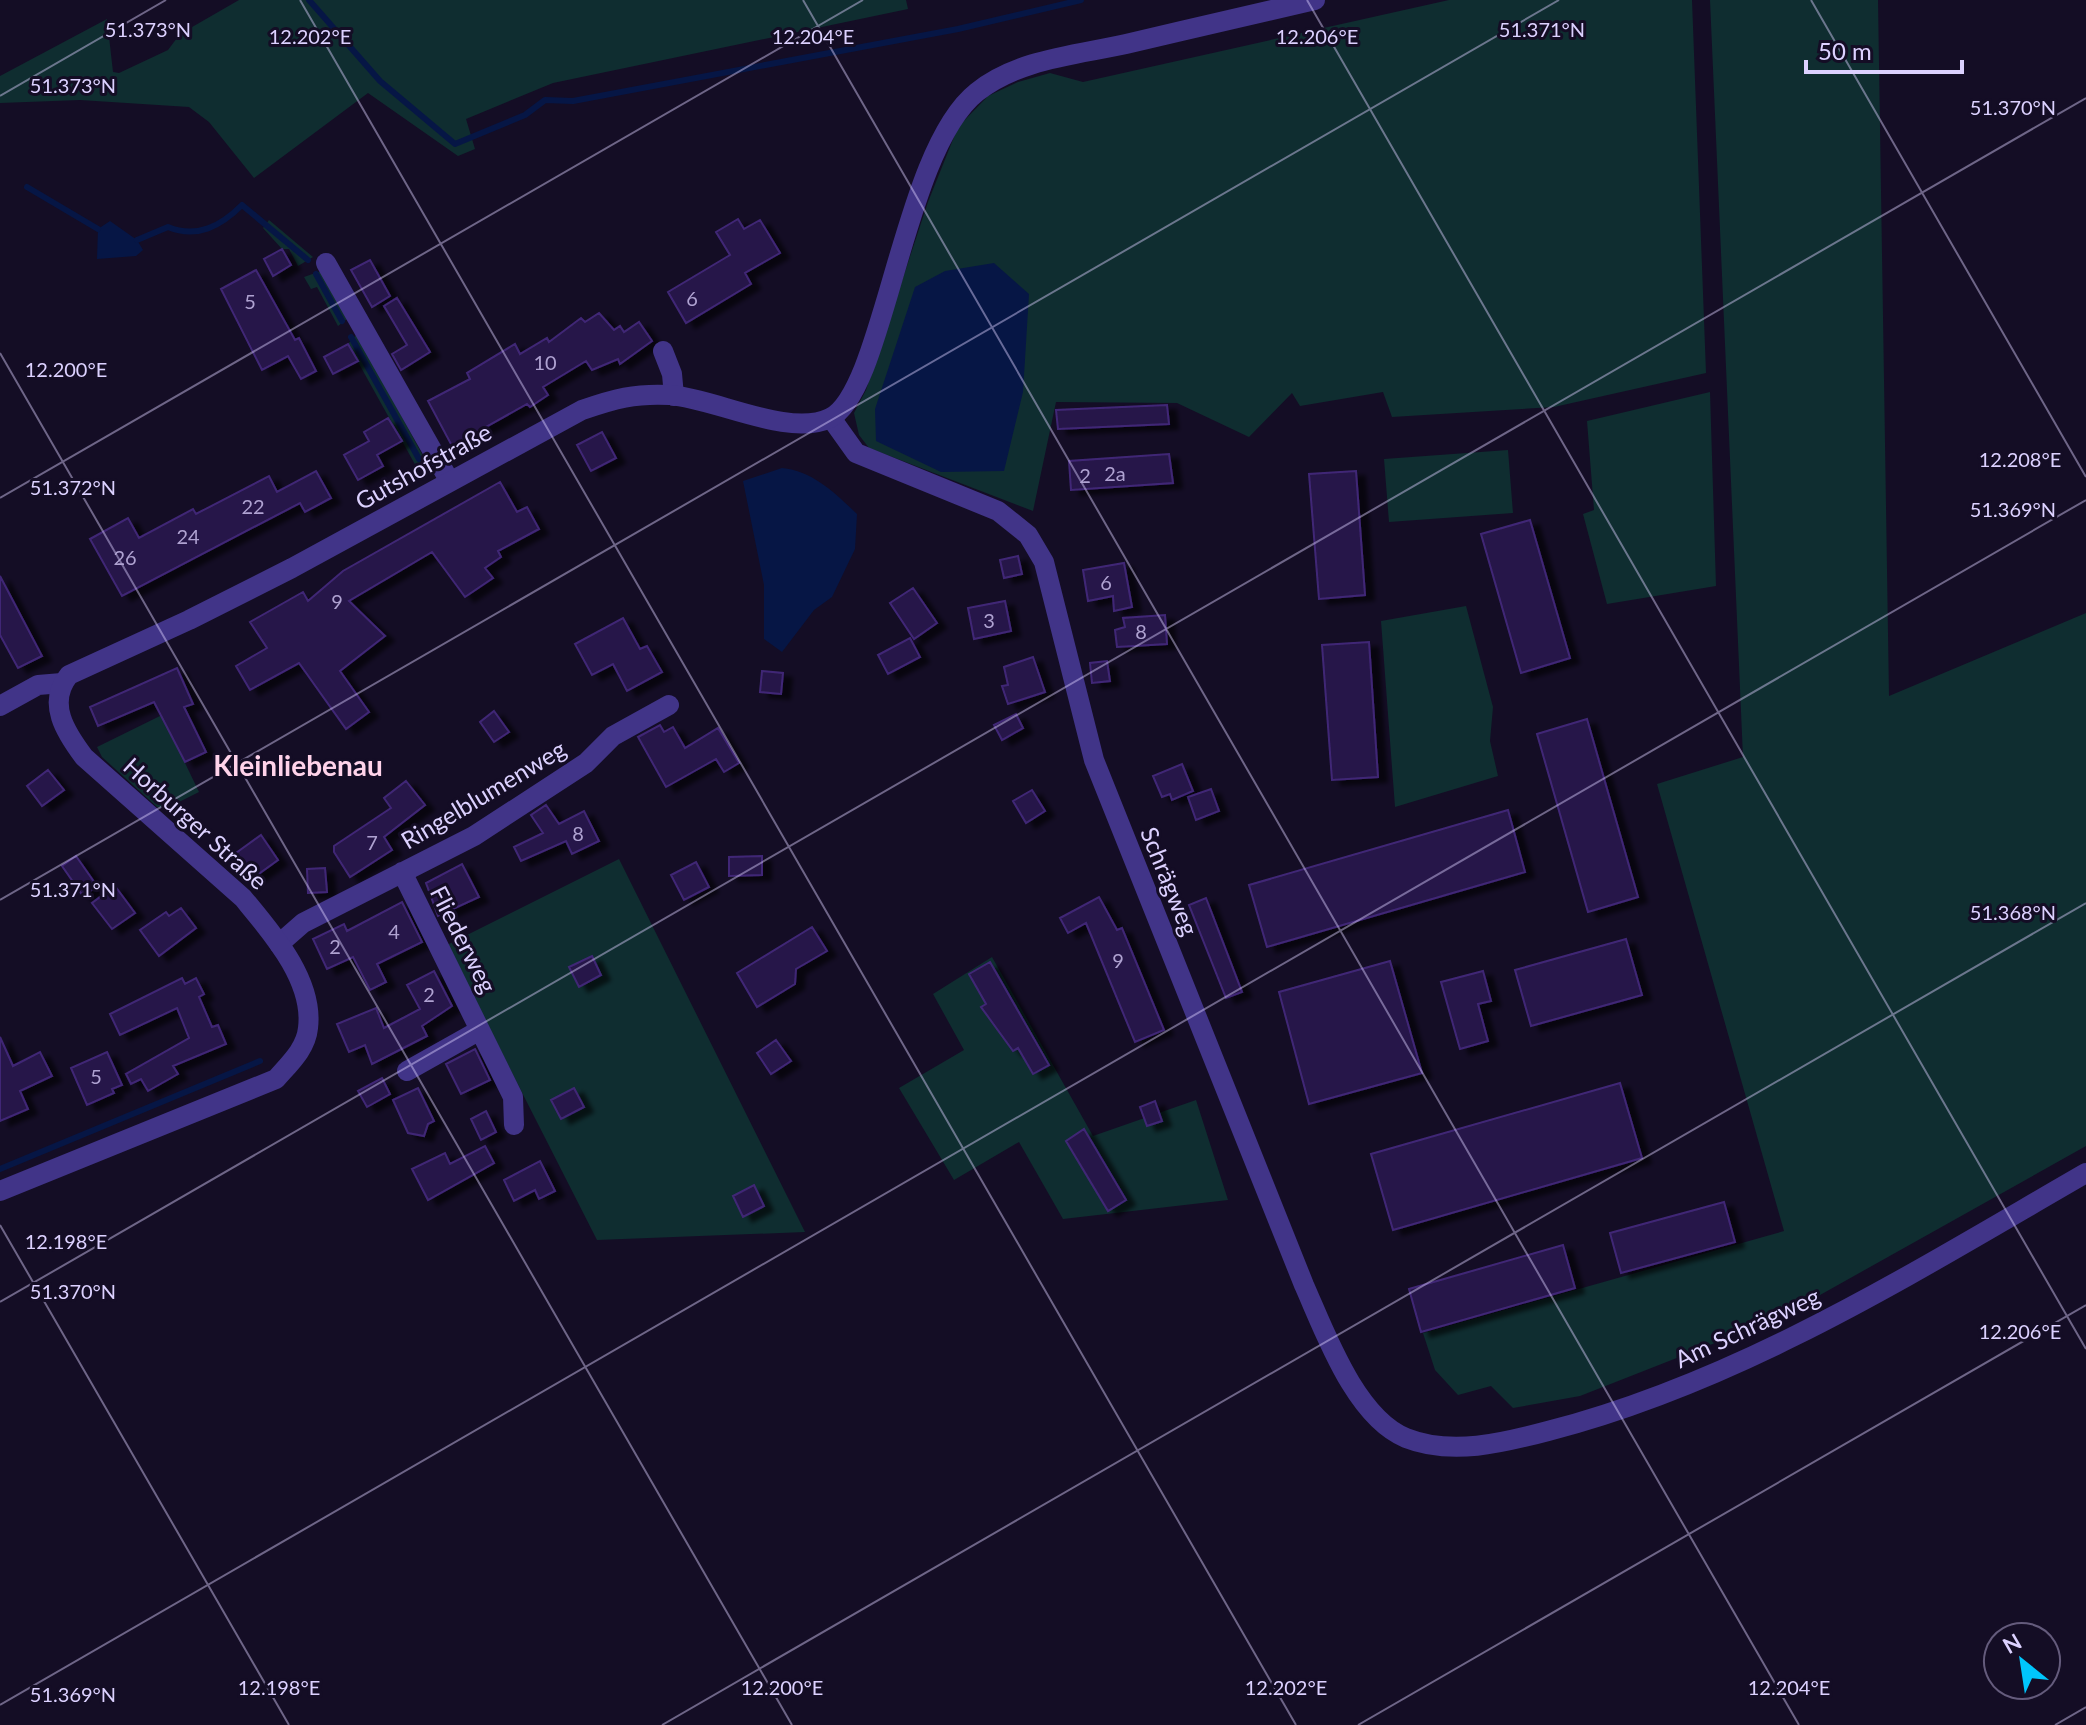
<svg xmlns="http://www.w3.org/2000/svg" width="2086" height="1725" viewBox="0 0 2086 1725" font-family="Lato,sans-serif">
<defs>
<filter id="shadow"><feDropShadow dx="9" dy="5" stdDeviation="2" flood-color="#0009"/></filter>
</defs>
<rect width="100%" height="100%" fill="#140d25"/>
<path fill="#0f2d30" d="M 239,0 L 906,0 L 908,9 L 553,83 L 466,119 L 475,149 L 458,156 L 368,93 L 254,178 L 209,122 L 189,107 L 80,100 L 0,103 L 0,76 L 107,19 L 113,72 L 119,73 L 168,50 L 180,34 Z
M 1449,0 L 1692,0 L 1706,373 L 1554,407 L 1392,417 L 1383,392 L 1300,406 L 1292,393 L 1249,437 L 1177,403 L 1056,402 L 1033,511 L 869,448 L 859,435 L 854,413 L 866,390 L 928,202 L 958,127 L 988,96 L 1018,82 L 1050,73 L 1083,82 Z
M 1710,0 L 1878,0 L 1889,696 L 2086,613 L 2086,1146 L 1804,1304 L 1720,1341 L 1580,1396 L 1513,1408 L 1491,1386 L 1458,1395 L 1435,1370 L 1423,1333 L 1784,1231 L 1657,784 L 1743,757 Z
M 269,220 L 313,257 L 298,266 L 289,249 L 282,249 L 263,228 Z
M 321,271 L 347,319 L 338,326 L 317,287 L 311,289 L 304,277 Z
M 357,334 L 422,454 L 425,464 L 417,468 L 348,344 Z
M 1710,392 L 1716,586 L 1607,604 L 1583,514 L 1594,510 L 1587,421 Z
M 1508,450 L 1513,513 L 1389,522 L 1384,459 Z
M 1466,606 L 1493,707 L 1490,741 L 1498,776 L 1395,807 L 1381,621 Z
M 162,715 L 199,792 L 165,809 L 157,807 L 102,757 L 97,747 Z
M 619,859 L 805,1232 L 597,1240 L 447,945 Z
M 992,957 L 1093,1136 L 1196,1100 L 1228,1200 L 1063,1219 L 1019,1142 L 954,1180 L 899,1088 L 964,1050 L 933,994 Z"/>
<path fill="#061645" d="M 110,221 L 137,240 L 143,250 L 136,256 L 97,259 L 98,229 Z
M 994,263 L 1029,294 L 1023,392 L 1004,471 L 941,472 L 876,441 L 875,409 L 915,287 L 945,271 Z
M 782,468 C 813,471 835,493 857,514 L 855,549 L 832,597 L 814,610 L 782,652 L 764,639 L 764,585 L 743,481 Z"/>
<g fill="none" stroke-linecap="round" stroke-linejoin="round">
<path stroke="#061645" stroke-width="6" d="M 309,0 L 380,81 L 455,144 L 525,115 L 545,100 L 573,101 L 958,29 L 1081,0
M 27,187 L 98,229
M 137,240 L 168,227 C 197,239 221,226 242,205 L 308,260
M 316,274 L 342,321
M 351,337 L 419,459
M 0,1169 L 260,1061"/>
</g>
<path fill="#271748" stroke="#402876" stroke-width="2" filter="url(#shadow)" d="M 738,219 L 744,229 L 760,220 L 780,253 L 745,273 L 751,284 L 686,323 L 668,292 L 730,255 L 716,232 Z
M 282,249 L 291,265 L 273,276 L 264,259 Z
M 370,260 L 390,296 L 372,307 L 351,270 Z
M 256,270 L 295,340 L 299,338 L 316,371 L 301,379 L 288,356 L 262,370 L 221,289 Z
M 397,298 L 430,352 L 401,370 L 392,354 L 407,345 L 384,306 Z
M 599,313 L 614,330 L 620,326 L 624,332 L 639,322 L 652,341 L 620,364 L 618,359 L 592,370 L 586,361 L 543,387 L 548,395 L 530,407 L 527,404 L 452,446 L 428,401 L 470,379 L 467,373 L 515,344 L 520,354 L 547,338 L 549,342 L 581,318 L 585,322 Z
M 348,344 L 358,361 L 333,374 L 324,357 Z
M 1167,405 L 1169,424 L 1058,429 L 1056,410 Z
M 388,418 L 402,441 L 377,455 L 383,466 L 358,480 L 344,455 L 369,441 L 364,432 Z
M 602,432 L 616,458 L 591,471 L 577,445 Z
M 1169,454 L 1173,483 L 1071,490 L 1069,461 Z
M 316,471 L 331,498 L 305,512 L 300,503 L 122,596 L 90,539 L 128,518 L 139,538 L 193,509 L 196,514 L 269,476 L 277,492 Z
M 1356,471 L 1365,595 L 1319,599 L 1309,474 Z
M 500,482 L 517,512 L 527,507 L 539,529 L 498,551 L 501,557 L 485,568 L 493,578 L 465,597 L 432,552 L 349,601 L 385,636 L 340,671 L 369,712 L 346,729 L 299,663 L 250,690 L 236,666 L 267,648 L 250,622 L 303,592 L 308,601 L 343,571 Z
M 1530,520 L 1570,658 L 1521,673 L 1481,534 Z
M 1018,556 L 1022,574 L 1004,578 L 1000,560 Z
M 1124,563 L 1132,607 L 1114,611 L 1113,596 L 1088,601 L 1083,570 Z
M 0,576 L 42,656 L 18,668 L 0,635 Z
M 913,588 L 937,623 L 914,639 L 890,603 Z
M 1005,601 L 1011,631 L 974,639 L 968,608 Z
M 1165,615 L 1167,644 L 1117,647 L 1115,630 L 1125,627 L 1123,618 Z
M 623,618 L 640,649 L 647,646 L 662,672 L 627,691 L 613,664 L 592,675 L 575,644 Z
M 910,638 L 920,657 L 888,674 L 878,655 Z
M 1369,642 L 1378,777 L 1332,780 L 1322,645 Z
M 1033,657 L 1045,692 L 1008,704 L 1002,686 L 1008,685 L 1004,667 Z
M 1107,661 L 1110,681 L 1092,683 L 1090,663 Z
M 177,668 L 193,704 L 184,707 L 206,752 L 185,762 L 154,702 L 98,726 L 90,707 Z
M 762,671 L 783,673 L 781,694 L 760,692 Z
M 494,711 L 509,732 L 494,742 L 480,722 Z
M 1016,714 L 1023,728 L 1002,740 L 994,725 Z
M 1587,719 L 1638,897 L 1588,912 L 1537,734 Z
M 660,725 L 664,732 L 673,727 L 685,748 L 718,728 L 739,763 L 724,772 L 716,759 L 666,787 L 638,737 Z
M 1182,764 L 1193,791 L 1172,800 L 1170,794 L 1162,797 L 1153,776 Z
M 48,770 L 64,790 L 42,806 L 27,786 Z
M 406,781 L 425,805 L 384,837 L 392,850 L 350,877 L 334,852 L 334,846 L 391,808 L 384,798 Z
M 1211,789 L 1219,811 L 1196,820 L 1188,797 Z
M 1032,790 L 1045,811 L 1026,823 L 1013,801 Z
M 546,805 L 559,824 L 584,811 L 599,841 L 572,854 L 566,841 L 521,861 L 514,847 L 543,833 L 531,815 Z
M 1508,810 L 1525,872 L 1267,947 L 1249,885 Z
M 261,835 L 278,860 L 253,878 L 236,853 Z
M 76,856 L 97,886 L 83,896 L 62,866 Z
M 762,856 L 762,875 L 729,876 L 729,857 Z
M 696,862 L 709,887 L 684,900 L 671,875 Z
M 462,864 L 479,897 L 438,916 L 426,883 Z
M 325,868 L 327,892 L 308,893 L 307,869 Z
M 115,886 L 135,913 L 112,929 L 92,903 Z
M 1099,897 L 1117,930 L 1122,928 L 1164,1030 L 1135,1042 L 1086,923 L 1068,933 L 1060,918 Z
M 1206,898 L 1242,992 L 1226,998 L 1189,905 Z
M 402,902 L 422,942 L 377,964 L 386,982 L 370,990 L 353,957 L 327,969 L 313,939 L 344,924 L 347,931 Z
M 181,908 L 196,928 L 159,956 L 140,930 L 166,912 L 169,916 Z
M 812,927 L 827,951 L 796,969 L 795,984 L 757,1007 L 737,973 Z
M 1626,939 L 1642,995 L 1531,1026 L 1515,970 Z
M 592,956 L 601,975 L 579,987 L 569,967 Z
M 1390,961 L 1422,1073 L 1309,1104 L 1279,992 Z
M 990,962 L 1049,1065 L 1033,1074 L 1018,1048 L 1013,1051 L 981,1007 L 986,1004 L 969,974 Z
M 434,971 L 452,1006 L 422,1026 L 427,1036 L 372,1064 L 365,1045 L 349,1052 L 337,1024 L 376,1008 L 384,1028 L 420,1009 L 407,985 Z
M 1483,971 L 1491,1001 L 1478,1004 L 1488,1041 L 1460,1049 L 1441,982 Z
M 182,978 L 185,984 L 196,978 L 204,994 L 199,997 L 212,1027 L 218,1025 L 226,1044 L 173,1066 L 178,1074 L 148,1091 L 141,1079 L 131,1084 L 126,1074 L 189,1038 L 177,1008 L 120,1035 L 110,1014 Z
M 0,1037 L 13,1066 L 40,1052 L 52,1076 L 20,1091 L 28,1109 L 0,1121 Z
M 776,1040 L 791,1061 L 771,1074 L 757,1053 Z
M 475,1049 L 490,1080 L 461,1094 L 446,1064 Z
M 107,1052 L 122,1085 L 112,1089 L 114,1093 L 87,1105 L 71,1068 Z
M 382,1078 L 390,1094 L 367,1107 L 358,1091 Z
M 1620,1083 L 1642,1158 L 1393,1230 L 1371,1154 Z
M 418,1088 L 434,1121 L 428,1124 L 424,1136 L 408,1133 L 393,1100 Z
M 574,1088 L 584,1107 L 561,1119 L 551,1100 Z
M 1155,1101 L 1162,1121 L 1147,1126 L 1140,1107 Z
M 486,1111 L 496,1132 L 481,1140 L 471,1119 Z
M 1084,1129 L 1126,1200 L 1108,1211 L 1066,1141 Z
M 485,1146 L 494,1163 L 428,1200 L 412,1169 L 445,1153 L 450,1164 Z
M 540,1161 L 555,1191 L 539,1199 L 535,1190 L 514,1201 L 504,1180 Z
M 754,1185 L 764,1206 L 743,1217 L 733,1196 Z
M 1724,1202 L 1735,1242 L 1621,1273 L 1610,1233 Z
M 1563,1245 L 1575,1288 L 1421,1332 L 1409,1289 Z"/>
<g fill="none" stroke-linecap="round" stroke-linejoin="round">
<path stroke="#413488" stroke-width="20" d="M 326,263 L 449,480
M 663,351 L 672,374 L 674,396
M 831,418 L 856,453 L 998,511 L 1028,535 L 1044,562 L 1094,760 L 1304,1285 C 1325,1332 1355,1417 1406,1438 C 1451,1456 1503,1443 1548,1431 C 1742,1381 1914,1272 2086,1173
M 0,706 L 38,685 L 62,683
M 402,872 L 513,1097 L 514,1125
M 279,944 L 303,923 L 474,836 L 586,763 L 613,736 L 669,705
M 407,1071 L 480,1030"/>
<path stroke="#413488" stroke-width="20" d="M 0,1191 L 276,1079 C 289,1064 306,1049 308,1028 C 314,980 271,932 243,898 L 84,757 C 66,733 46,703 69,675 L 189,620 L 292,568 L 582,410 C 614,399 635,393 670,395 C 714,398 789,438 830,418 C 885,391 902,151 977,92 C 1018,59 1077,55 1126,44 C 1189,29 1253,15 1315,0"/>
</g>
<path fill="none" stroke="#dcd1ff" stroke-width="2" stroke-opacity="0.45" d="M 300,0 L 1296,1725M 803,0 L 1799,1725M 1307,0 L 2086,1349M 1811,0 L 2086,477M 0,96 L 166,0M 0,353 L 792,1725M 0,498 L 863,0M 0,900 L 1559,0M 0,1225 L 289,1725M 0,1302 L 2086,98M 0,1705 L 2086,500M 662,1725 L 2086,903M 1358,1725 L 2086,1305M 2055,1725 L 2086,1707"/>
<g text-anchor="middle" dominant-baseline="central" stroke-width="6" stroke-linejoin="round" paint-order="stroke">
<g font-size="20" fill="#afa2d1">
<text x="692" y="298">6</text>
<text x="250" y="301">5</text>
<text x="545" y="362">10</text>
<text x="1115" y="473">2a</text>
<text x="1085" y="475">2</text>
<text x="253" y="506">22</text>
<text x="188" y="536">24</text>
<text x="125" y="557">26</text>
<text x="1106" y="582">6</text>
<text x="337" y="601">9</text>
<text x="989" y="620">3</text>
<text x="1141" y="631">8</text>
<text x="578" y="833">8</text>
<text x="372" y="842">7</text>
<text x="394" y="931">4</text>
<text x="335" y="946">2</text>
<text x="1118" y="960">9</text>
<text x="429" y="994">2</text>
<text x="96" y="1076">5</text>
</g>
<g font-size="24" fill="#dcd1ff" stroke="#140d25">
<text transform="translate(423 466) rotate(-29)">Gutshofstraße</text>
<text transform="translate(483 794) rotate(-31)">Ringelblumenweg</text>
<text transform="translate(196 823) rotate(42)">Horburger Straße</text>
<text transform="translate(1170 881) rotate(68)">Schrägweg</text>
<text transform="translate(464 939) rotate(63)">Fliederweg</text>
<text transform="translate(1747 1327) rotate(-25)">Am Schrägweg</text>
</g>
<g font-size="28" font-weight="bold" fill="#ffd3ea" stroke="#140d25">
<text x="298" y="765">Kleinliebenau</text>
</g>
</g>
<g font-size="20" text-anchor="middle" fill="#dcd1ff" stroke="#140d25" stroke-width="6" stroke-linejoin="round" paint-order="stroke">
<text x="1542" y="37">51.371°N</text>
<text x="148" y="37">51.373°N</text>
<text x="310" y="44">12.202°E</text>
<text x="813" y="44">12.204°E</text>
<text x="1317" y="44">12.206°E</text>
<text x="73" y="93">51.373°N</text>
<text x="2013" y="115">51.370°N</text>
<text x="66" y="377">12.200°E</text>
<text x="2020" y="467">12.208°E</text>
<text x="73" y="495">51.372°N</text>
<text x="2013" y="517">51.369°N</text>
<text x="73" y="897">51.371°N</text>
<text x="2013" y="920">51.368°N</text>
<text x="66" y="1249">12.198°E</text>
<text x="73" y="1299">51.370°N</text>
<text x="2020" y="1339">12.206°E</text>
<text x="279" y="1695">12.198°E</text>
<text x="782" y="1695">12.200°E</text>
<text x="1286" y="1695">12.202°E</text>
<text x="1789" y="1695">12.204°E</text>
<text x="73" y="1702">51.369°N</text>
</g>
<g transform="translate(2022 1661) rotate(330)"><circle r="38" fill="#140d25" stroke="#645b7c" stroke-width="2"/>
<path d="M0-6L14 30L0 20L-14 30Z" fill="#00c6fc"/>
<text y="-12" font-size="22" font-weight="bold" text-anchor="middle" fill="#dcd1ff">N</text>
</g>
<path d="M1806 60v12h156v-12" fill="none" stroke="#dcd1ff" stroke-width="4"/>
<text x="1818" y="60" font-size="24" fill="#dcd1ff" stroke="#140d25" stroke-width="6" paint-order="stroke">50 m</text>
</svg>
